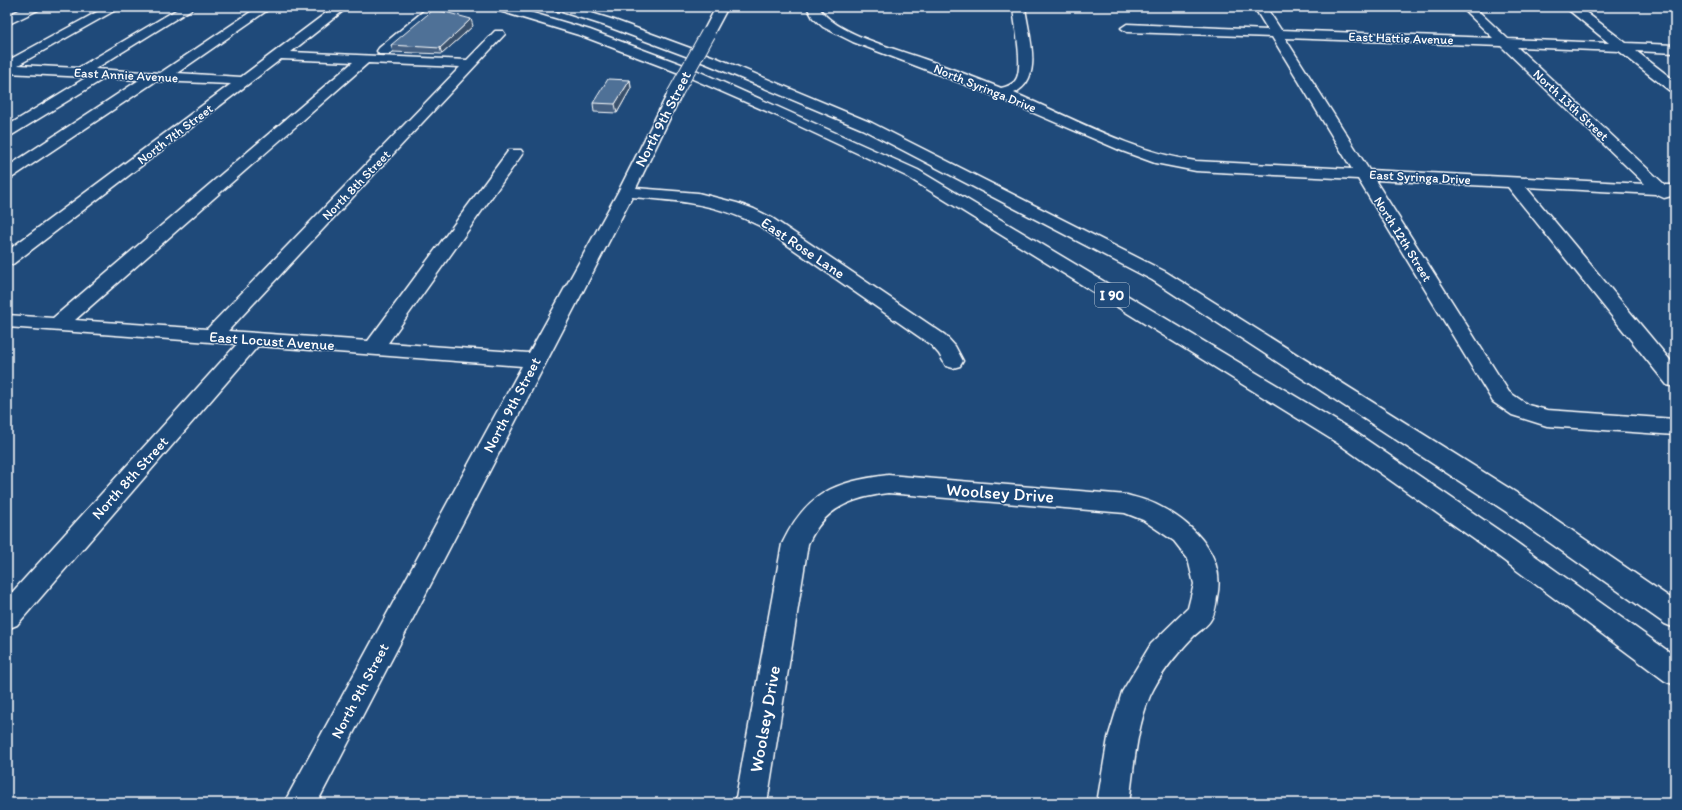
<svg xmlns="http://www.w3.org/2000/svg" width="1682" height="810" viewBox="0 0 1682 810" font-family="Itim,sans-serif">
<rect width="100%" height="100%" fill="#1f4a7a"/>
<filter id="ink" filterUnits="userSpaceOnUse"><feTurbulence type="fractalNoise" baseFrequency=".025" numOctaves="2"/><feDisplacementMap in="SourceGraphic" scale="8" xChannelSelector="R" yChannelSelector="G"/><feConvolveMatrix kernelMatrix="1 2 1 2 8 2 1 2 1" color-interpolation-filters="sRGB"/></filter>
<g filter="url(#ink)">
<g fill="none" stroke-linecap="round" stroke-linejoin="round">
<defs>
<path id="minor" d="M 25,7 L 40,7 L 38,10 L 7,25 L 7,16 Z
M 106,7 L 121,7 L 18,65 L 78,68 L 181,7 L 195,7 L 95,69 L 160,73 L 258,7 L 272,7 L 177,73 L 241,77 L 334,7 L 348,7 L 291,52 L 467,60 L 495,31 L 503,31 L 505,34 L 228,331 L 368,341 L 509,150 L 521,150 L 523,153 L 388,343 L 529,353 L 618,192 L 667,95 L 669,92 L 679,92 L 681,95 L 636,188 L 698,193 L 737,203 L 754,209 L 772,218 L 945,335 L 955,346 L 963,361 L 960,366 L 953,368 L 946,366 L 939,354 L 931,345 L 760,226 C 715,203 680,201 632,197 L 317,803 L 284,803 L 522,366 L 258,346 L 17,625 L 7,629 L 7,598 L 237,344 L 7,327 L 7,315 L 53,318 L 353,62 L 281,59 L 13,264 L 7,265 L 7,251 L 231,84 L 156,81 L 13,177 L 7,179 L 7,167 L 139,80 L 105,78 L 12,135 L 7,137 L 7,126 L 87,77 L 7,73 L 7,61 ZM 368,63 L 460,67 L 207,329 L 75,320 Z
M 716,7 L 728,7 L 712,37 L 704,37 L 702,34 Z
M 807,7 L 819,7 C 832,33 897,49 924,59 C 950,68 976,78 1001,88 C 1006,87 1011,85 1015,81 C 1025,69 1014,22 1013,7 L 1025,7 C 1028,34 1045,79 1014,93 C 1073,118 1132,152 1196,161 L 1352,169 L 1272,37 L 1127,32 L 1121,28 L 1127,24 L 1268,30 L 1254,7 L 1266,7 L 1281,30 L 1493,38 L 1461,7 L 1474,7 L 1508,39 L 1609,43 L 1565,7 L 1579,7 L 1626,43 L 1675,45 L 1675,53 L 1636,51 L 1675,81 L 1675,92 L 1670,91 L 1619,51 L 1517,47 L 1665,185 L 1675,185 L 1675,195 L 1664,198 L 1655,194 L 1526,187 L 1675,366 L 1675,387 L 1667,385 L 1508,187 L 1375,180 L 1509,392 L 1528,405 L 1547,410 L 1675,419 L 1675,435 L 1547,426 L 1512,415 L 1493,402 L 1358,179 L 1196,171 L 1155,163 L 1122,151 L 985,92 L 853,42 L 823,27 L 813,18 ZM 1285,38 L 1501,46 L 1645,184 L 1369,170 Z
M 1667,7 L 1675,7 L 1675,12 Z
M 430,8 L 436,12 L 434,15 L 389,54 L 379,54 L 377,51 L 379,48 L 426,9 Z
M 888,475 L 1127,495 C 1138,498 1151,501 1161,507 C 1195,525 1226,557 1217,597 C 1216,605 1215,614 1210,621 C 1206,627 1198,632 1193,637 C 1176,655 1160,674 1150,696 C 1136,729 1134,768 1129,803 L 1097,803 L 1108,738 L 1122,692 L 1151,644 L 1188,608 L 1194,584 L 1188,559 L 1174,541 L 1143,520 L 1125,513 L 888,493 C 851,498 824,508 808,544 L 767,803 L 735,803 L 782,544 C 806,493 834,482 888,475 Z"/>
<path id="highway" d="M 494,7 L 513,7 L 590,30 L 689,67 L 918,170 L 1355,432 L 1513,540 L 1675,656 L 1675,685 L 1665,681 L 1495,554 L 1339,444 L 906,176 L 782,118 L 679,73 L 582,36 L 496,10 Z
M 554,7 L 572,7 L 614,20 L 717,58 L 872,123 L 1166,272 L 1523,497 L 1675,601 L 1675,628 L 1665,624 L 1505,511 L 1152,280 L 862,129 L 707,64 L 606,26 L 556,10 Z"/>
</defs>
<use href="#minor" stroke="#fff" stroke-width="3"/>
<use href="#highway" stroke="#fff" stroke-width="3"/>
<use href="#minor" fill="#1f4a7a" fill-rule="evenodd"/>
<use href="#highway" fill="#1f4a7a" fill-rule="evenodd"/>
<defs>
<path id="minor-bridge" d="M 674,95 L 708,34"/>
</defs>
<use href="#minor-bridge" stroke="#fff" stroke-width="16" stroke-linecap="butt"/>
<use href="#minor-bridge" stroke="#1f4a7a" stroke-width="14"/>
</g>
<path fill="#456182" stroke="#fff" d="M 473,26 L 442,54 L 393,52 L 391,45 Z
M 630,80 L 631,88 L 617,113 L 594,112 L 593,103 Z"/>
<path fill="#384f6a" stroke="#fff" d="M 471,19 L 473,26 L 442,54 L 440,48 Z
M 630,80 L 631,88 L 617,113 L 615,104 Z"/>
<path fill="#507197" stroke="#fff" d="M 434,9 L 471,19 L 440,48 L 391,45 Z
M 608,79 L 630,80 L 615,104 L 593,103 Z"/>
</g>
<g text-anchor="middle" dominant-baseline="central" stroke-width="3" stroke-linejoin="round" paint-order="stroke">
<g font-size="13" fill="#fff" stroke="#1f4a7a">
<text transform="translate(1401 38) rotate(2)">East Hattie Avenue</text>
<text transform="translate(126 75) rotate(3)">East Annie Avenue</text>
<text transform="translate(985 88) rotate(22)">North Syringa Drive</text>
<text transform="translate(1571 105) rotate(43)">North 13th Street</text>
<text transform="translate(175 134) rotate(-37)">North 7th Street</text>
<text transform="translate(1420 177) rotate(3)">East Syringa Drive</text>
<text transform="translate(356 185) rotate(-46)">North 8th Street</text>
<text transform="translate(1403 239) rotate(58)">North 12th Street</text>
</g>
<rect fill="#1f4a7a" stroke="#bcc9d7" stroke-width="1" x="1095" y="283" width="34" height="24" rx="3"/>
<g font-size="14" font-weight="bold" fill="#fff">
<text x="1112" y="295">I 90</text>
</g>
<g font-size="15" fill="#fff" stroke="#1f4a7a">
<text transform="translate(663 119) rotate(-63)">North 9th Street</text>
<text transform="translate(803 248) rotate(34)">East Rose Lane</text>
<text transform="translate(272 341) rotate(4)">East Locust Avenue</text>
<text transform="translate(512 405) rotate(-62)">North 9th Street</text>
<text transform="translate(130 478) rotate(-48)">North 8th Street</text>
<text transform="translate(360 691) rotate(-62)">North 9th Street</text>
</g>
<g font-size="18" fill="#fff" stroke="#1f4a7a">
<text transform="translate(1000 493) rotate(4)">Woolsey Drive</text>
<text transform="translate(765 719) rotate(-80)">Woolsey Drive</text>
</g>
</g>
<rect width="1682" height="810" fill="none" stroke="#1f4a7a" stroke-width="24"/>
<rect x="12" y="12" width="1658" height="786" fill="none" stroke="#fff" stroke-width="1.5" filter="url(#ink)"/>
</svg>
